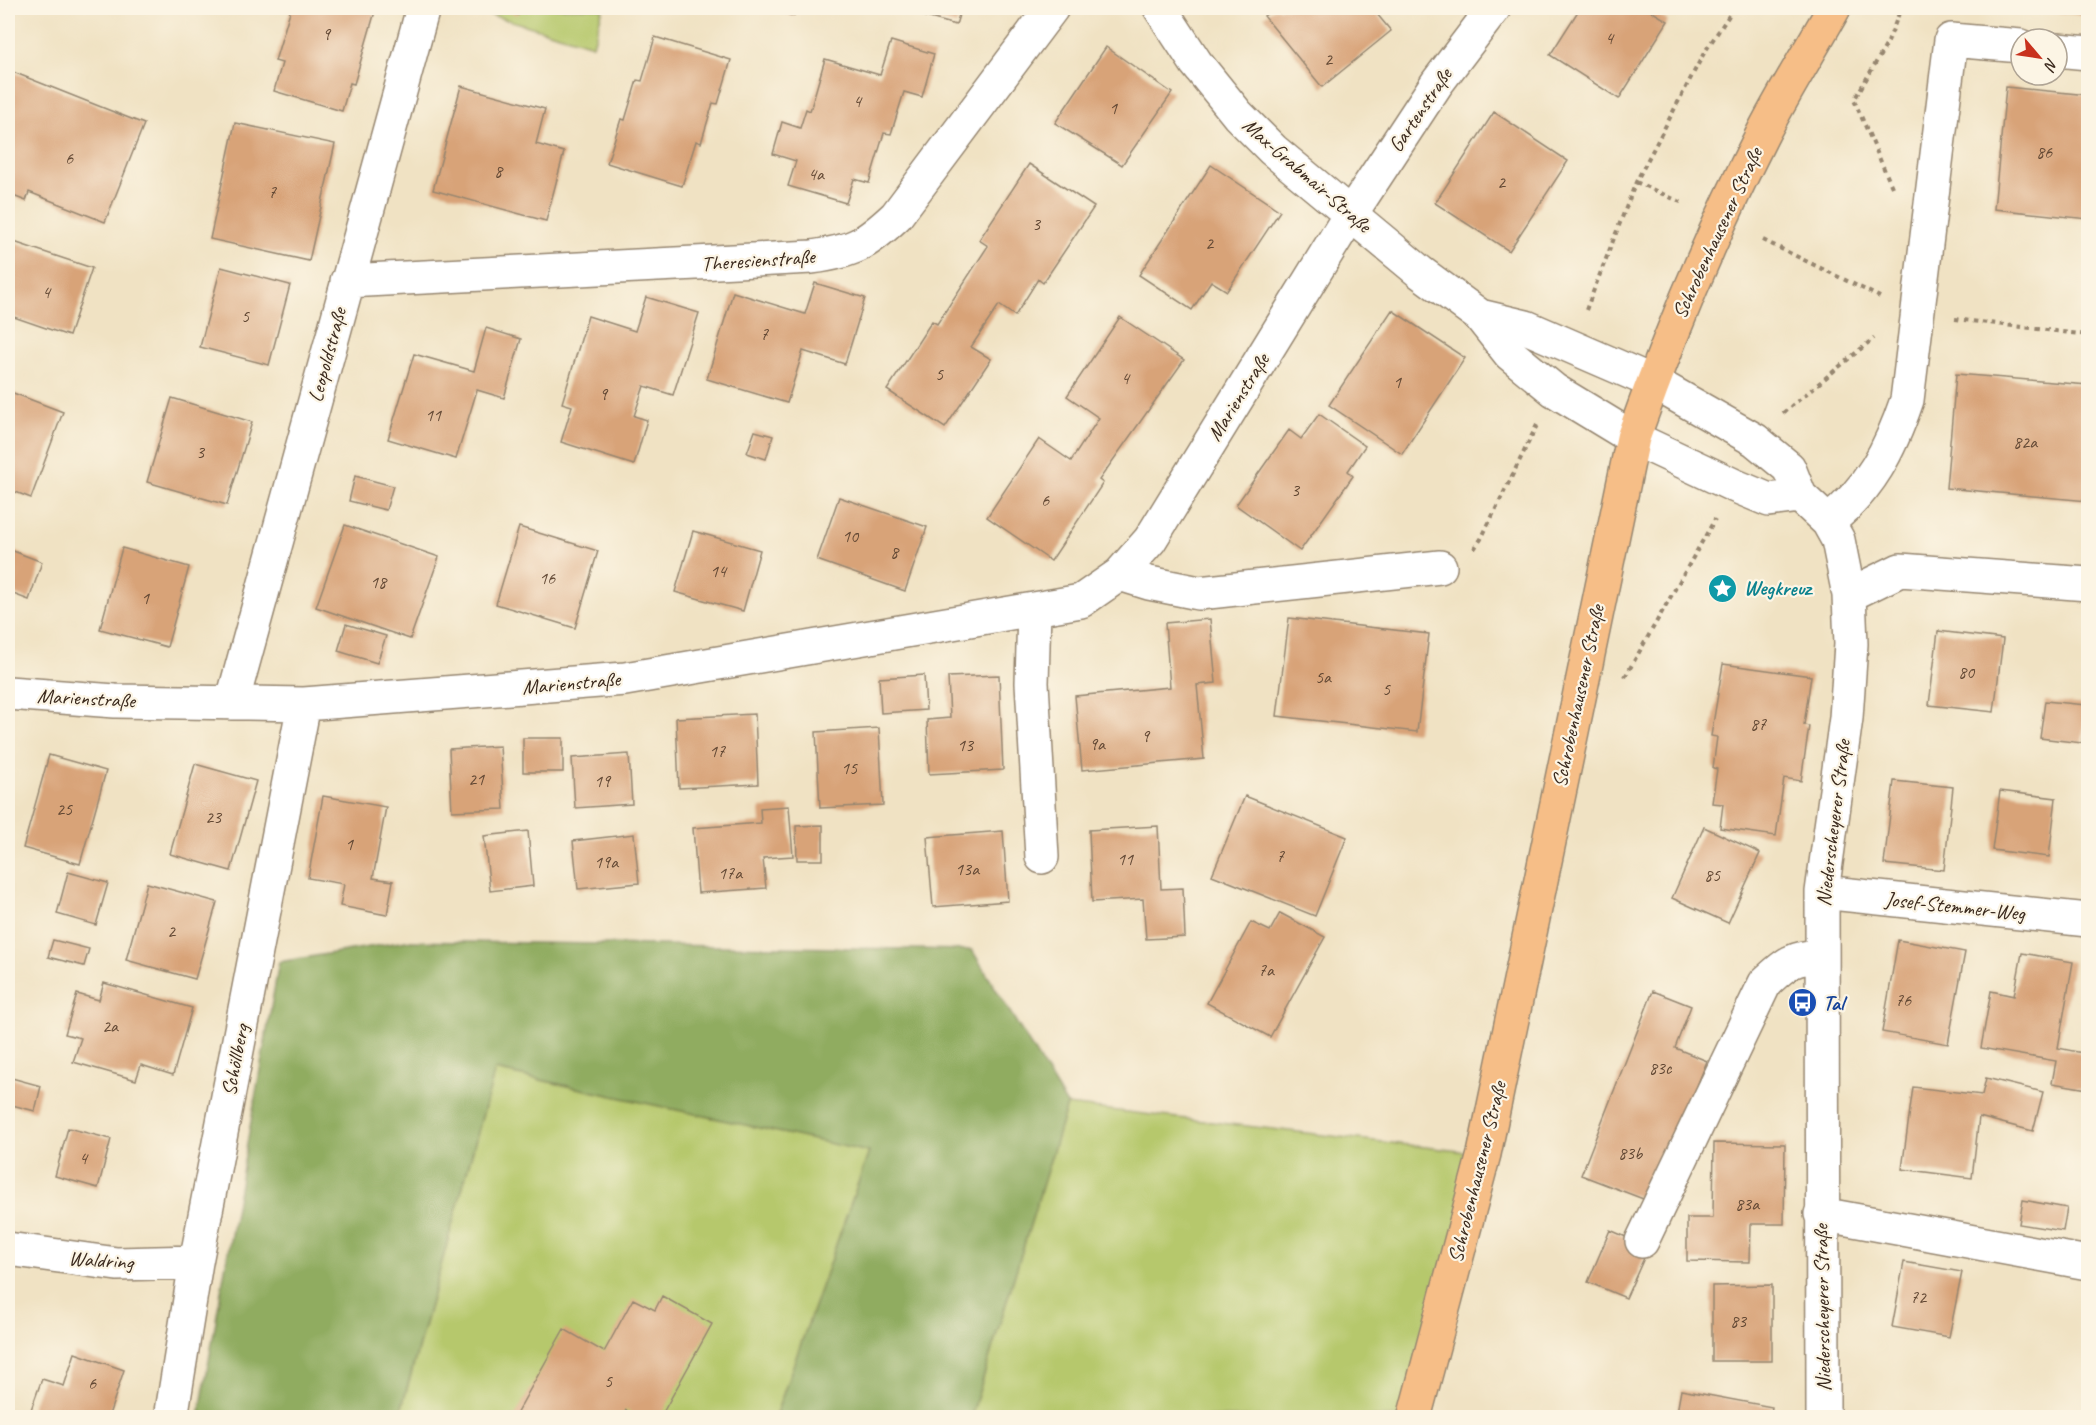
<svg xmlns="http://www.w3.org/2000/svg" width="2096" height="1425" viewBox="0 0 2096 1425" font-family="Caveat,sans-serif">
<rect width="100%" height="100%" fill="#fcf5e5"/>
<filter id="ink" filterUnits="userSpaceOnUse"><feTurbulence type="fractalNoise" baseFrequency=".0167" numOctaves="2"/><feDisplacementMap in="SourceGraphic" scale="12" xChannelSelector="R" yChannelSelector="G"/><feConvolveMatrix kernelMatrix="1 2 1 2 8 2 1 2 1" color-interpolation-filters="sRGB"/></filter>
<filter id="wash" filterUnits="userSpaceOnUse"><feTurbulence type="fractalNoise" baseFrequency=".008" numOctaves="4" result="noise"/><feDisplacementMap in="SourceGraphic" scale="24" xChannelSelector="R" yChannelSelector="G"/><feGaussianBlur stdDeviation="1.35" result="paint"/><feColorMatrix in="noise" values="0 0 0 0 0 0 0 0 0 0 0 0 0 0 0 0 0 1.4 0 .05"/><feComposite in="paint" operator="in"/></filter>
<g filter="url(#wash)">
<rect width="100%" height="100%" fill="#f0e2c3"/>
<path fill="#b6c86c" stroke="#787945" stroke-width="1.5" d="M 467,8 L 603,8 L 593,45 Z
M 495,1070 L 869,1152 L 775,1417 L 399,1418 Z
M 1067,1105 L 1484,1154 L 1414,1417 L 971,1418 Z"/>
<path fill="#90ac60" stroke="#666b3f" stroke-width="1.5" d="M 406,941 L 972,950 L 1067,1105 L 971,1417 L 775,1417 L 869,1152 L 495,1070 L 399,1417 L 199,1417 L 279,962 Z"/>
<g id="blocks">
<path fill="#d8a378" d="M 291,8 L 376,8 L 354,84 L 350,83 L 342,111 L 274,91 L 282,63 L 275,61 Z
M 494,8 L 520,8 L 518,15 Z
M 764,8 L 796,8 L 794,16 Z
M 893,8 L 961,8 L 956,25 Z
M 1275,8 L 1372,8 L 1391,31 L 1322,87 L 1264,16 Z
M 1580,8 L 1646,8 L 1668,21 L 1619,99 L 1550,55 Z
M 2048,8 L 2088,8 L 2088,16 L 2048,11 Z
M 655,37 L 731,60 L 718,104 L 713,103 L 701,143 L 696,141 L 682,186 L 607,163 L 621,119 L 625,120 L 637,80 L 642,81 Z
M 891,41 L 934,54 L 922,97 L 904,92 L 891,134 L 884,133 L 869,183 L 854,179 L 846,203 L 788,186 L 796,161 L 773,154 L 782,122 L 800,128 L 806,109 L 810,111 L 825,59 L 880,75 Z
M 1106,47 L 1172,93 L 1122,165 L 1055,123 Z
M 8,70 L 144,124 L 105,222 L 29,192 L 26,201 L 8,194 Z
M 461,86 L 545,109 L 536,144 L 564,152 L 546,221 L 433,190 Z
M 2006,87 L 2088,95 L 2088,219 L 1994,209 Z
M 1494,112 L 1568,161 L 1509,251 L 1435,203 Z
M 235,123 L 335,144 L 309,261 L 210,239 Z
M 1029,164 L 1094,207 L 1043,283 L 1038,279 L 1015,316 L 999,305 L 971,347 L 991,359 L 945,428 L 887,390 L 932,321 L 937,324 L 988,246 L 979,240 Z
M 1211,165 L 1280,211 L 1227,291 L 1211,281 L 1192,310 L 1139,275 Z
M 8,240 L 92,268 L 69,336 L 8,315 Z
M 221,267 L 290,285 L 269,365 L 200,347 Z
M 815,283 L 865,298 L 845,364 L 803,351 L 787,403 L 707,379 L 733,292 L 805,314 Z
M 646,297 L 699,313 L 673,395 L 644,386 L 634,416 L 647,420 L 634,465 L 561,442 L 572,406 L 562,403 L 588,316 L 635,331 Z
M 1392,310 L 1465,358 L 1402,454 L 1329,405 Z
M 1120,317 L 1184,360 L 1099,480 L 1103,483 L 1051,561 L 987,517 L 1039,439 L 1071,461 L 1099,418 L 1067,396 Z
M 486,328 L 521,339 L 504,398 L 477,390 L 456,459 L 388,439 L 414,354 L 474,371 Z
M 1956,374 L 2088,385 L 2088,501 L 1946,488 Z
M 8,391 L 63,412 L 31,498 L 8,489 Z
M 172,398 L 252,422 L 227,505 L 147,482 Z
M 1319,414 L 1365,446 L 1348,471 L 1353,476 L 1300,551 L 1236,505 L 1289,430 L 1301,439 Z
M 755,431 L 773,436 L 766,459 L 747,453 Z
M 355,476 L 393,486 L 386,510 L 349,501 Z
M 839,497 L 927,527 L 905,591 L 817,560 Z
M 345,525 L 439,557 L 410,639 L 316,607 Z
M 519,527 L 598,551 L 575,628 L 496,604 Z
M 693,531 L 760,550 L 743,611 L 675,592 Z
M 122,548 L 189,567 L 167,647 L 100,629 Z
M 8,549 L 42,562 L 29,600 L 8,592 Z
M 1289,618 L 1429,634 L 1417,732 L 1277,716 Z
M 1210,619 L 1216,683 L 1197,685 L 1204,759 L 1082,770 L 1075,696 L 1170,687 L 1165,623 Z
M 346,624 L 386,636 L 377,663 L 338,651 Z
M 1938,631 L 2003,639 L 1994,712 L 1929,705 Z
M 1723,664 L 1811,676 L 1804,725 L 1809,726 L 1801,781 L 1784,778 L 1776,836 L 1720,828 L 1723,804 L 1712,803 L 1717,769 L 1713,768 L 1717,737 L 1711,736 Z
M 924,675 L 926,710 L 881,713 L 879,678 Z
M 999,675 L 1003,770 L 929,774 L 927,720 L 950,718 L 948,677 Z
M 2045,701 L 2086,705 L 2082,743 L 2040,738 Z
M 755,714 L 758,784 L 679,788 L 676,718 Z
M 879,728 L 883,805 L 820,808 L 816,732 Z
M 523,738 L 563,738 L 563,772 L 523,772 Z
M 500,746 L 504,809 L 452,811 L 449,749 Z
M 629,754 L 632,804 L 575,808 L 572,758 Z
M 49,755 L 106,771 L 80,864 L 23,848 Z
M 195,764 L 256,781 L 231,871 L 170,854 Z
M 1894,781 L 1953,787 L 1944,870 L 1884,864 Z
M 2000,791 L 2056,798 L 2049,857 L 1992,850 Z
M 323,796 L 386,807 L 373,878 L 393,881 L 387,915 L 340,906 L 344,884 L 308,878 Z
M 1245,796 L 1347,837 L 1315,916 L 1212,875 Z
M 789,806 L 793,856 L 763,858 L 766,888 L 698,893 L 693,828 L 761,823 L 760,808 Z
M 823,825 L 823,860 L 797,860 L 796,826 Z
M 1158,826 L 1161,889 L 1183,888 L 1185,937 L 1146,939 L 1143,899 L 1092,902 L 1089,830 Z
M 1704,827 L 1760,853 L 1728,923 L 1672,898 Z
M 528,831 L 533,886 L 490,891 L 484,836 Z
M 1003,831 L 1008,901 L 933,907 L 927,837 Z
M 634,834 L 639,883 L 578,889 L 573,841 Z
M 2087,858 L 2088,858 L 2088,879 L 2085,878 Z
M 68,872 L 108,883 L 96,925 L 57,914 Z
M 147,883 L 217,902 L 195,979 L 126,960 Z
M 1280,913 L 1325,937 L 1270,1037 L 1207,1003 L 1251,922 L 1270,931 Z
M 53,940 L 89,949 L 84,966 L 48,957 Z
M 1898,940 L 1965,952 L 1948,1044 L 1882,1032 Z
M 2022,953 L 2073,962 L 2058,1048 L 2088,1054 L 2088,1089 L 2052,1083 L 2056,1061 L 1981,1048 L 1991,991 L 2014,996 Z
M 8,969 L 12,970 L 8,984 Z
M 104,983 L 192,1008 L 173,1075 L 141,1065 L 136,1080 L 73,1062 L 81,1038 L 65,1034 L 77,994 L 99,1000 Z
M 1653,991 L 1691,1006 L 1675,1048 L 1707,1061 L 1651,1202 L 1581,1175 Z
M 8,1077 L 41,1086 L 35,1111 L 8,1104 Z
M 1986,1078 L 2043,1092 L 2033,1131 L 1979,1117 L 1972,1178 L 1902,1169 L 1913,1087 L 1982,1095 Z
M 68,1128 L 111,1139 L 98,1188 L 55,1176 Z
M 1714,1143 L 1785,1144 L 1784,1224 L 1751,1224 L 1750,1262 L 1687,1261 L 1687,1218 L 1713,1218 Z
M 2023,1200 L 2067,1208 L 2063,1231 L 2019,1224 Z
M 1610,1230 L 1649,1247 L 1626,1298 L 1588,1282 Z
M 1904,1262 L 1962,1272 L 1949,1337 L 1892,1327 Z
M 1772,1285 L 1772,1361 L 1712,1361 L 1712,1286 Z
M 662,1296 L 712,1324 L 660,1418 L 638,1418 L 626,1410 L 622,1418 L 514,1418 L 564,1329 L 604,1352 L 633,1299 L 655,1310 Z
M 75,1353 L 124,1370 L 108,1418 L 28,1418 L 42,1379 L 64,1386 Z
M 1681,1390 L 1772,1407 L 1770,1418 L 1676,1418 Z"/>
</g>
</g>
<g filter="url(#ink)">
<use href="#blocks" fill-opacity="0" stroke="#968670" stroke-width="1.5"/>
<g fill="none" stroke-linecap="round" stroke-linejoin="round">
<defs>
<path id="minor" d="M 1160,8 L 1196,63 L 1238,115 L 1273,150 L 1420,272 L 1480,316 L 1510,354 L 1554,390 L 1633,438 L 1733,485 L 1769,500 L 1800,496
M 2057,50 L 2088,53
M 347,281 L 812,257 C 854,251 865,245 896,216 L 1052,8
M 1480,316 L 1526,327 L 1653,382 L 1755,440 L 1789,468 L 1800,496 L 1828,522 L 1838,540 L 1849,595 L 1851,644 L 1846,718 L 1822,892 L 1823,1418
M 1828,522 C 1870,489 1890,450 1907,400 L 1951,40 L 2021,46
M 1120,574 L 1149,583 L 1199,593 L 1440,567
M 1849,595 L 1900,570 L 2088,584
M 1034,609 L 1032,683 L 1042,857
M 8,693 L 115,701 L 304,704 L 625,679 L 1081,601 L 1120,574 L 1150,540 L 1350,215 L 1437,83 L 1494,8
M 232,703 L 423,8
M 1822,892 L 2088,920
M 1821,1214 L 2088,1263
M 1642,1241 L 1765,983 C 1786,963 1793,957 1822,956
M 8,1249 L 117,1264 L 196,1262
M 171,1418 L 196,1262 L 304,704"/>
<path id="major" d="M 1414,1418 L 1484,1154 L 1633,438 C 1670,333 1713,231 1764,131 C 1786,89 1811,49 1834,8"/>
</defs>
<use href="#minor" stroke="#968670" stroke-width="36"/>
<use href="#major" stroke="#968670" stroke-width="36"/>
<path stroke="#968670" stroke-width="4" stroke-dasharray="4.5 4.5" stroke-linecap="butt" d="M 1636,182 L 1685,204
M 1892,187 L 1854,100 L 1888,42 L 1901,8
M 1763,240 L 1880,297
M 1586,310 L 1636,182 L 1704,53 L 1734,8
M 1955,319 L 2088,335
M 1783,413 L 1874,338
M 1474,549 L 1481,539 L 1537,425
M 1625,677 L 1715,519"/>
<use href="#minor" stroke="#fff" stroke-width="33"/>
<use href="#major" stroke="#f6be87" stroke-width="33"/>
</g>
</g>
<defs>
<symbol id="sight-disc" viewBox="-11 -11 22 22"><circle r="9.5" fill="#0f9aa8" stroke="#fcf5e5"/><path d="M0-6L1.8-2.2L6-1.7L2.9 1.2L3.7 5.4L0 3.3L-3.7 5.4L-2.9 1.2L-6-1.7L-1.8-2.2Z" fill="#fff"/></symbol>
<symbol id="bus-disc" viewBox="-11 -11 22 22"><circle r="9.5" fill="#1a4fb4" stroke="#fcf5e5"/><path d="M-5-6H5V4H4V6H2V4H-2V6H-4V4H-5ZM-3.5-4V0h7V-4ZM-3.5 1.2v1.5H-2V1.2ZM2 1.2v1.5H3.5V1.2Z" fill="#fff"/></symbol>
</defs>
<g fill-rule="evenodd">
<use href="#sight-disc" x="1706" y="572" width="33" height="33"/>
<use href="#bus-disc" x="1786" y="986" width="33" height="33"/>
</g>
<g text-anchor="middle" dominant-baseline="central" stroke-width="4.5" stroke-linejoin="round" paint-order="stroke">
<g font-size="18" fill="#624834">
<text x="326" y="34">9</text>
<text x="1609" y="38">4</text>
<text x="1328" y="59">2</text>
<text x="857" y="101">4</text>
<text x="1113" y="108">1</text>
<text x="2044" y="152">86</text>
<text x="69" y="158">6</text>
<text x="498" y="171">8</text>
<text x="816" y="174">4a</text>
<text x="1501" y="182">2</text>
<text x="272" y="192">7</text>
<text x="1036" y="224">3</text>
<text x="1209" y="243">2</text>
<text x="46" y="292">4</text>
<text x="245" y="316">5</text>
<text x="764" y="334">7</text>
<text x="939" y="374">5</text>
<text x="1125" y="378">4</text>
<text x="1397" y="382">1</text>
<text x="603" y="394">9</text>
<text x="433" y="415">11</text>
<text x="2025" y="442">82a</text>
<text x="200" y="452">3</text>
<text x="1295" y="490">3</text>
<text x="1045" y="500">6</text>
<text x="850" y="536">10</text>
<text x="894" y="552">8</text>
<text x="718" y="571">14</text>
<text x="547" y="578">16</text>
<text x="378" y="582">18</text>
<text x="145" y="598">1</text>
<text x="1966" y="672">80</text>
<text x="1323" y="677">5a</text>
<text x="1386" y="689">5</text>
<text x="1758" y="724">87</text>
<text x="1145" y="736">9</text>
<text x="1097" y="744">9a</text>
<text x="965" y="745">13</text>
<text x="717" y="751">17</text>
<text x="849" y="768">15</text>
<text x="476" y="779">21</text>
<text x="602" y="781">19</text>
<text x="64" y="809">25</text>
<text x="213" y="817">23</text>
<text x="349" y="844">1</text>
<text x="1280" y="856">7</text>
<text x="1125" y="859">11</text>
<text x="606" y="862">19a</text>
<text x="967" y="869">13a</text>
<text x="730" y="873">17a</text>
<text x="1712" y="875">85</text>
<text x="171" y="931">2</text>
<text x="1266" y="970">7a</text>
<text x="1903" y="1000">76</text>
<text x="110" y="1026">2a</text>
<text x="1660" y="1068">83c</text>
<text x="1630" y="1153">83b</text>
<text x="83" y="1158">4</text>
<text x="1747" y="1204">83a</text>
<text x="1918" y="1297">72</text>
<text x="1738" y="1321">83</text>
<text x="608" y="1381">5</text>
<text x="92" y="1383">6</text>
</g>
<g font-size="21" fill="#3b2a1e" stroke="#fcf5e5">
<text transform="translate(1420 110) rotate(-56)">Gartenstraße</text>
<text transform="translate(1307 175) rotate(41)">Max-Grabmair-Straße</text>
<text transform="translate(1717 233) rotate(-65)">Schrobenhausener Straße</text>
<text transform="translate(758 260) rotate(-4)">Theresienstraße</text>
<text transform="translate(327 355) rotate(-75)">Leopoldstraße</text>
<text transform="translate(1238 397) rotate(-58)">Marienstraße</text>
<text transform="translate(571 683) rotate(-5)">Marienstraße</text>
<text transform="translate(1578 696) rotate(-78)">Schrobenhausener Straße</text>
<text transform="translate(86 698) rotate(3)">Marienstraße</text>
<text transform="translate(1833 823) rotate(-83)">Niederscheyerer Straße</text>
<text transform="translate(1955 906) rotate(6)">Josef-Stemmer-Weg</text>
<text transform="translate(235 1060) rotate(-79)">Schöllberg</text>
<text transform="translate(1477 1172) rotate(-76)">Schrobenhausener Straße</text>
<text transform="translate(101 1260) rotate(4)">Waldring</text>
<text transform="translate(1822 1308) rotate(-91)">Niederscheyerer Straße</text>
</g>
<g font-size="21" font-weight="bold" fill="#0d838f" stroke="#fcf5e5" text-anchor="start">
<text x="1744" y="588">Wegkreuz</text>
</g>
<g font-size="21" font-weight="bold" fill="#164399" stroke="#fcf5e5" text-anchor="start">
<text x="1823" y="1003">Tal</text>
</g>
</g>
<rect width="2096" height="1425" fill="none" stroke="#fcf5e5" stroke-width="30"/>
<g transform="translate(2039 57) rotate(119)"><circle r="28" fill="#fcf5e5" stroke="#afa495" stroke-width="1.5"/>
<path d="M0-4.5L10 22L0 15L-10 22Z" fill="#c8321e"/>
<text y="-9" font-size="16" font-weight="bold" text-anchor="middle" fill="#3b2a1e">N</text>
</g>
</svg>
